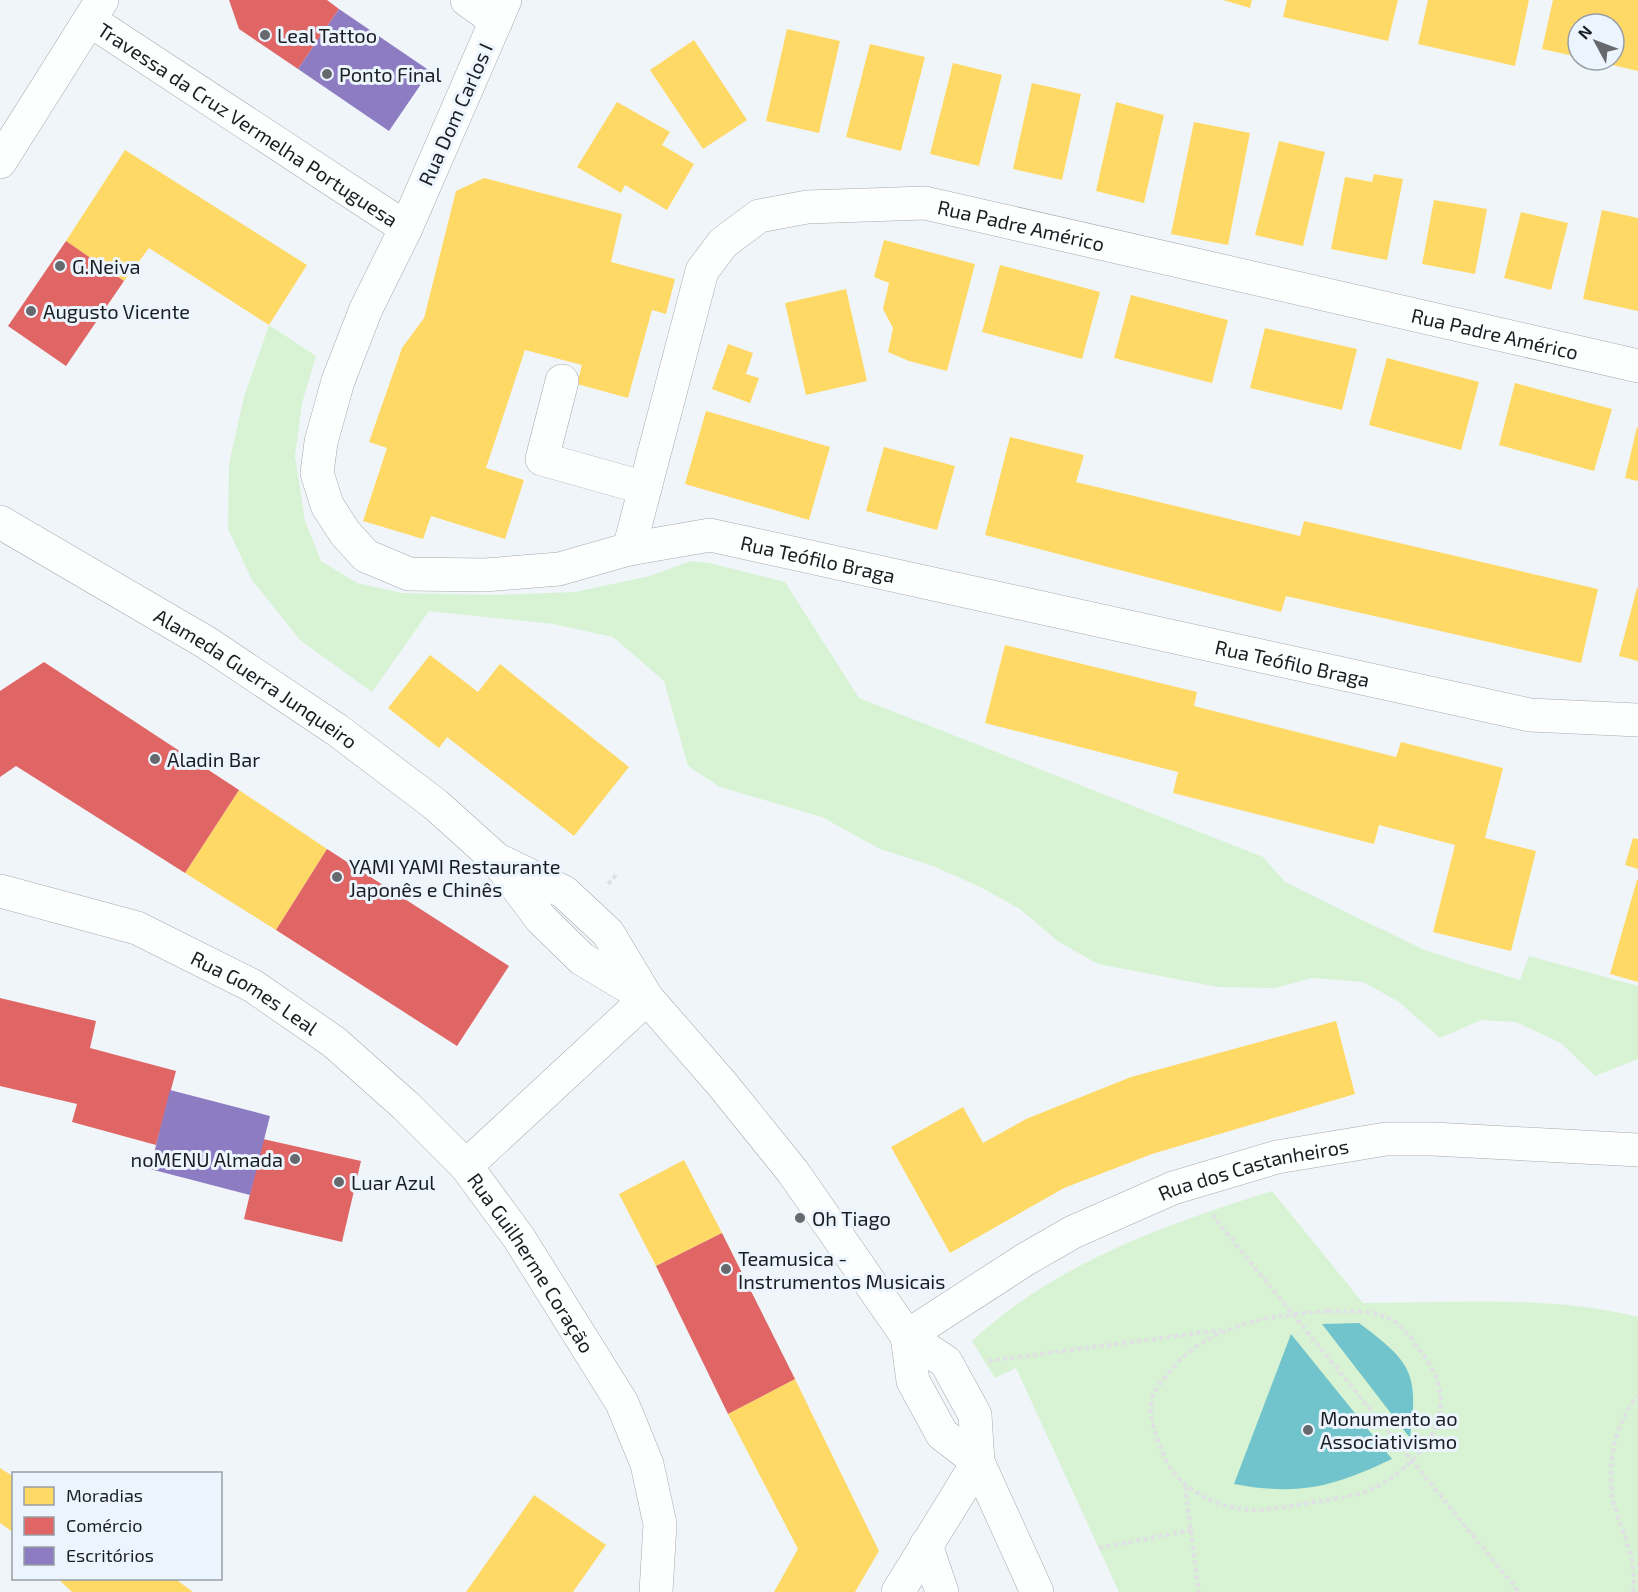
<svg xmlns="http://www.w3.org/2000/svg" width="1638" height="1592" viewBox="0 0 1638 1592" font-family="'Exo 2',sans-serif">
<rect width="100%" height="100%" fill="#f0f5fa"/>
<path fill="#d7f3d3" d="M 269,325 L 316,356 L 302,403 L 295,456 L 305,521 L 321,561 L 357,583 L 402,593 L 497,595 L 575,592 L 650,576 L 691,561 L 709,563 L 785,582 L 859,698 L 1263,857 L 1285,882 L 1358,918 L 1427,951 L 1520,980 L 1529,956 L 1638,986 L 1638,1059 L 1595,1076 L 1561,1043 L 1516,1022 L 1481,1020 L 1440,1038 L 1399,1002 L 1363,982 L 1312,978 L 1275,988 L 1218,987 L 1098,964 L 1059,942 L 1020,909 L 980,887 L 933,866 L 880,849 L 822,817 L 720,787 L 688,766 L 664,681 L 613,637 L 553,624 L 429,611 L 372,692 L 300,640 L 252,580 L 228,529 L 229,464 L 244,397 Z
M 1272,1191 L 1363,1303 C 1453,1303 1550,1295 1638,1317 L 1638,1592 L 1119,1592 L 1016,1368 L 995,1378 L 972,1341 C 1054,1264 1166,1224 1272,1191 Z"/>
<path fill="#71c3cc" d="M 1359,1323 C 1411,1362 1419,1372 1410,1438 L 1322,1324 Z
M 1291,1334 L 1392,1459 C 1333,1487 1299,1496 1234,1484 Z"/>
<path fill="#ffd966" d="M 1223,0 L 1252,0 L 1250,8 Z
M 1287,0 L 1398,0 L 1388,41 L 1283,17 Z
M 1428,0 L 1529,0 L 1515,66 L 1418,44 Z
M 1553,0 L 1638,0 L 1638,71 L 1595,61 L 1614,60 L 1614,24 L 1578,24 L 1578,57 L 1542,49 Z
M 787,29 L 840,41 L 819,133 L 766,121 Z
M 694,40 L 747,120 L 703,149 L 650,70 Z
M 870,44 L 925,57 L 901,151 L 846,137 Z
M 953,63 L 1002,75 L 979,166 L 930,154 Z
M 1032,83 L 1081,94 L 1062,180 L 1013,169 Z
M 617,102 L 670,132 L 662,145 L 694,164 L 667,210 L 625,185 L 621,193 L 577,167 Z
M 1116,102 L 1164,115 L 1144,203 L 1096,191 Z
M 1194,122 L 1250,133 L 1228,245 L 1171,234 Z
M 1279,141 L 1325,152 L 1303,246 L 1255,235 Z
M 125,150 L 307,265 L 269,325 L 149,248 L 124,281 L 66,241 Z
M 1374,174 L 1403,179 L 1387,260 L 1331,249 L 1345,177 L 1372,182 Z
M 484,178 L 622,214 L 611,262 L 675,279 L 666,314 L 652,310 L 628,398 L 577,384 L 582,365 L 525,350 L 486,468 L 524,480 L 505,539 L 431,516 L 423,539 L 363,521 L 387,448 L 369,442 L 402,348 L 424,318 L 456,191 Z
M 1434,200 L 1487,209 L 1475,274 L 1422,264 Z
M 1602,210 L 1638,218 L 1638,311 L 1583,299 Z
M 1521,212 L 1568,223 L 1551,290 L 1504,278 Z
M 884,240 L 975,264 L 947,371 L 909,361 L 888,352 L 893,328 L 883,309 L 889,283 L 874,277 Z
M 1000,265 L 1100,292 L 1082,359 L 982,332 Z
M 846,289 L 867,381 L 806,395 L 785,303 Z
M 1131,295 L 1228,320 L 1212,383 L 1114,358 Z
M 1265,328 L 1357,349 L 1342,410 L 1250,388 Z
M 728,344 L 753,353 L 746,374 L 759,378 L 750,403 L 712,389 Z
M 1387,358 L 1479,382 L 1461,450 L 1369,425 Z
M 1515,383 L 1612,409 L 1594,471 L 1499,445 Z
M 706,411 L 830,447 L 809,520 L 685,484 Z
M 1637,427 L 1638,428 L 1638,481 L 1625,478 Z
M 1010,437 L 1084,455 L 1076,482 L 1300,536 L 1304,521 L 1598,589 L 1581,663 L 1286,596 L 1281,612 L 985,535 Z
M 884,447 L 955,466 L 937,530 L 866,511 Z
M 1637,588 L 1638,588 L 1638,661 L 1619,656 Z
M 1005,645 L 1197,692 L 1194,706 L 1396,757 L 1401,742 L 1503,768 L 1485,838 L 1536,851 L 1511,951 L 1433,932 L 1455,845 L 1379,825 L 1374,844 L 1173,793 L 1178,772 L 985,723 Z
M 430,655 L 478,692 L 500,664 L 629,767 L 574,836 L 447,737 L 439,748 L 388,708 Z
M 239,790 L 327,849 L 276,930 L 185,873 Z
M 1633,838 L 1638,839 L 1638,869 L 1625,865 Z
M 1637,880 L 1638,880 L 1638,982 L 1610,974 Z
M 1336,1021 L 1355,1094 L 1152,1154 L 1064,1188 L 950,1253 L 891,1147 L 963,1107 L 983,1143 L 1026,1119 L 1131,1077 Z
M 684,1160 L 722,1233 L 656,1266 L 619,1194 Z
M 795,1379 L 879,1551 L 855,1592 L 774,1592 L 798,1549 L 728,1414 Z
M 0,1468 L 14,1477 L 14,1533 L 0,1523 Z
M 534,1495 L 606,1545 L 573,1592 L 466,1592 Z
M 57,1578 L 174,1578 L 193,1592 L 72,1592 Z"/>
<path fill="#e06666" d="M 229,0 L 327,0 L 339,9 L 298,69 L 239,29 Z
M 66,241 L 124,281 L 66,366 L 8,326 Z
M 44,662 L 239,790 L 185,873 L 16,766 L 0,777 L 0,691 Z
M 327,849 L 509,966 L 457,1046 L 276,930 Z
M 0,998 L 96,1021 L 90,1048 L 176,1071 L 156,1145 L 72,1122 L 77,1104 L 0,1086 Z
M 263,1139 L 361,1161 L 342,1242 L 244,1219 Z
M 722,1233 L 795,1379 L 728,1414 L 656,1266 Z"/>
<path fill="#8e7cc3" d="M 339,9 L 430,71 L 389,131 L 298,69 Z
M 170,1090 L 270,1116 L 250,1195 L 150,1169 Z"/>
<g fill="none" stroke-linecap="round" stroke-linejoin="round">
<defs>
<g id="minor">
<path d="M 467,0 L 496,21"/>
<path id="s1" d="M 505,0 L 406,228 L 366,309 L 338,381 L 321,442 L 317,473 L 327,505 L 345,533 L 366,556 L 409,574 L 485,575 L 559,569 L 629,549 L 710,535 L 1530,715 L 1638,720"/>
<path id="s2" d="M 91,21 L 406,228"/>
<path d="M 0,162 L 102,0"/>
<path d="M 562,381 L 542,459 L 645,488"/>
<path id="s3" d="M 0,522 L 207,643 L 337,730 L 435,804 L 496,859 L 541,919 L 582,959 L 644,996"/>
<path id="s4" d="M 629,549 L 702,271 L 723,243 L 759,216 L 807,207 L 925,203 L 1638,366"/>
<path d="M 496,859 L 564,892 L 608,933 L 647,998 L 722,1084 L 793,1172 L 907,1336 L 946,1362 L 975,1415 L 978,1462 L 1037,1592"/>
<path id="s5" d="M 0,891 L 137,928 L 253,986 L 334,1042 L 406,1106 L 466,1166 L 519,1238 L 622,1403 L 647,1464 L 660,1524 L 656,1592"/>
<path d="M 466,1166 L 647,998"/>
<path id="s6" d="M 907,1336 L 1026,1259 L 1073,1232 L 1173,1188 L 1277,1157 L 1386,1139 L 1433,1139 L 1638,1150"/>
<path d="M 907,1336 L 913,1381 L 942,1434 L 978,1462"/>
<path d="M 926,1545 L 942,1592"/>
<path d="M 898,1592 L 978,1462"/>
</g>
</defs>
<use href="#minor" stroke="#a6aaae" stroke-width="34"/>
<path stroke="#e0e1e3" stroke-width="4" stroke-dasharray="4.5 3" stroke-linecap="butt" d="M 608,884 L 617,874
M 1212,1215 L 1519,1592
M 1328,1311 C 1353,1311 1382,1309 1401,1327 C 1410,1335 1417,1347 1424,1356 C 1464,1408 1425,1461 1376,1487 C 1358,1496 1334,1499 1314,1502 C 1297,1505 1278,1509 1261,1510 C 1224,1512 1178,1491 1164,1456 C 1157,1438 1146,1414 1153,1395 C 1155,1390 1160,1384 1163,1380 C 1200,1326 1268,1315 1328,1311 Z
M 988,1361 L 1222,1330
M 1185,1486 L 1199,1592
M 1099,1548 L 1191,1530
M 1633,1592 C 1637,1561 1625,1539 1616,1511 C 1604,1475 1613,1424 1638,1396"/>
<use href="#minor" stroke="#fdfefe" stroke-width="33"/>
</g>
<g fill="#66696d" stroke="#ecf5fe" stroke-width="2">
<circle cx="265" cy="35" r="6"/>
<circle cx="327" cy="74" r="6"/>
<circle cx="60" cy="266" r="6"/>
<circle cx="31" cy="311" r="6"/>
<circle cx="155" cy="759" r="6"/>
<circle cx="337" cy="877" r="6"/>
<circle cx="295" cy="1159" r="6"/>
<circle cx="339" cy="1182" r="6"/>
<circle cx="800" cy="1218" r="6"/>
<circle cx="726" cy="1269" r="6"/>
<circle cx="1308" cy="1430" r="6"/>
</g>
<g text-anchor="middle" dominant-baseline="central" stroke-width="6" stroke-linejoin="round" paint-order="stroke">
<g font-size="20" fill="#1b1e21" stroke="#ecf5fe" text-anchor="start">
<text x="277" y="35">Leal Tattoo</text>
<text x="339" y="74">Ponto Final</text>
<text x="72" y="266">G.Neiva</text>
<text x="43" y="311">Augusto Vicente</text>
<text x="167" y="759">Aladin Bar</text>
<text x="349" y="866">YAMI YAMI Restaurante<tspan x="349" dy="23">Japonês e Chinês</tspan></text>
<text x="283" y="1159" text-anchor="end">noMENU Almada</text>
<text x="351" y="1182">Luar Azul</text>
<text x="812" y="1218">Oh Tiago</text>
<text x="738" y="1258">Teamusica -<tspan x="738" dy="23">Instrumentos Musicais</tspan></text>
<text x="1320" y="1418">Monumento ao<tspan x="1320" dy="23">Associativismo</tspan></text>
</g>
<g font-size="20" fill="#1b1e21" stroke="#ecf5fe">
<text transform="translate(455 114) rotate(-66)">Rua Dom Carlos I</text>
<text stroke="none"><textPath href="#s2" startOffset="188">Travessa da Cruz Vermelha Portuguesa</textPath></text>
<text stroke="none"><textPath href="#s4" startOffset="633">Rua Padre Américo</textPath></text>
<text stroke="none"><textPath href="#s4" startOffset="1119">Rua Padre Américo</textPath></text>
<text stroke="none"><textPath href="#s1" startOffset="1071">Rua Teófilo Braga</textPath></text>
<text stroke="none"><textPath href="#s1" startOffset="1557">Rua Teófilo Braga</textPath></text>
<text stroke="none"><textPath href="#s3" startOffset="300">Alameda Guerra Junqueiro</textPath></text>
<text stroke="none"><textPath href="#s5" startOffset="276">Rua Gomes Leal</textPath></text>
<text stroke="none"><textPath href="#s6" startOffset="388">Rua dos Castanheiros</textPath></text>
<text stroke="none"><textPath href="#s5" startOffset="668">Rua Guilherme Coração</textPath></text>
</g>
</g>
<rect x="12" y="1472" width="210" height="108" fill="#ecf5fe" stroke="#989fa6" stroke-width="1.5"/>
<rect x="24" y="1487" width="30" height="18" fill="#ffd966" stroke="#989fa6" stroke-width="1.5"/>
<text x="66" y="1502" font-size="18" fill="#1b1e21">Moradias</text>
<rect x="24" y="1517" width="30" height="18" fill="#e06666" stroke="#989fa6" stroke-width="1.5"/>
<text x="66" y="1532" font-size="18" fill="#1b1e21">Comércio</text>
<rect x="24" y="1547" width="30" height="18" fill="#8e7cc3" stroke="#989fa6" stroke-width="1.5"/>
<text x="66" y="1562" font-size="18" fill="#1b1e21">Escritórios</text>
<g transform="translate(1596 42) rotate(311)"><circle r="28" fill="#ecf5fe" stroke="#989fa6" stroke-width="1.5"/>
<path d="M0-4.5L10 22L0 15L-10 22Z" fill="#66696d"/>
<text y="-9" font-size="16" font-weight="bold" text-anchor="middle" fill="#1b1e21">N</text>
</g>
</svg>
